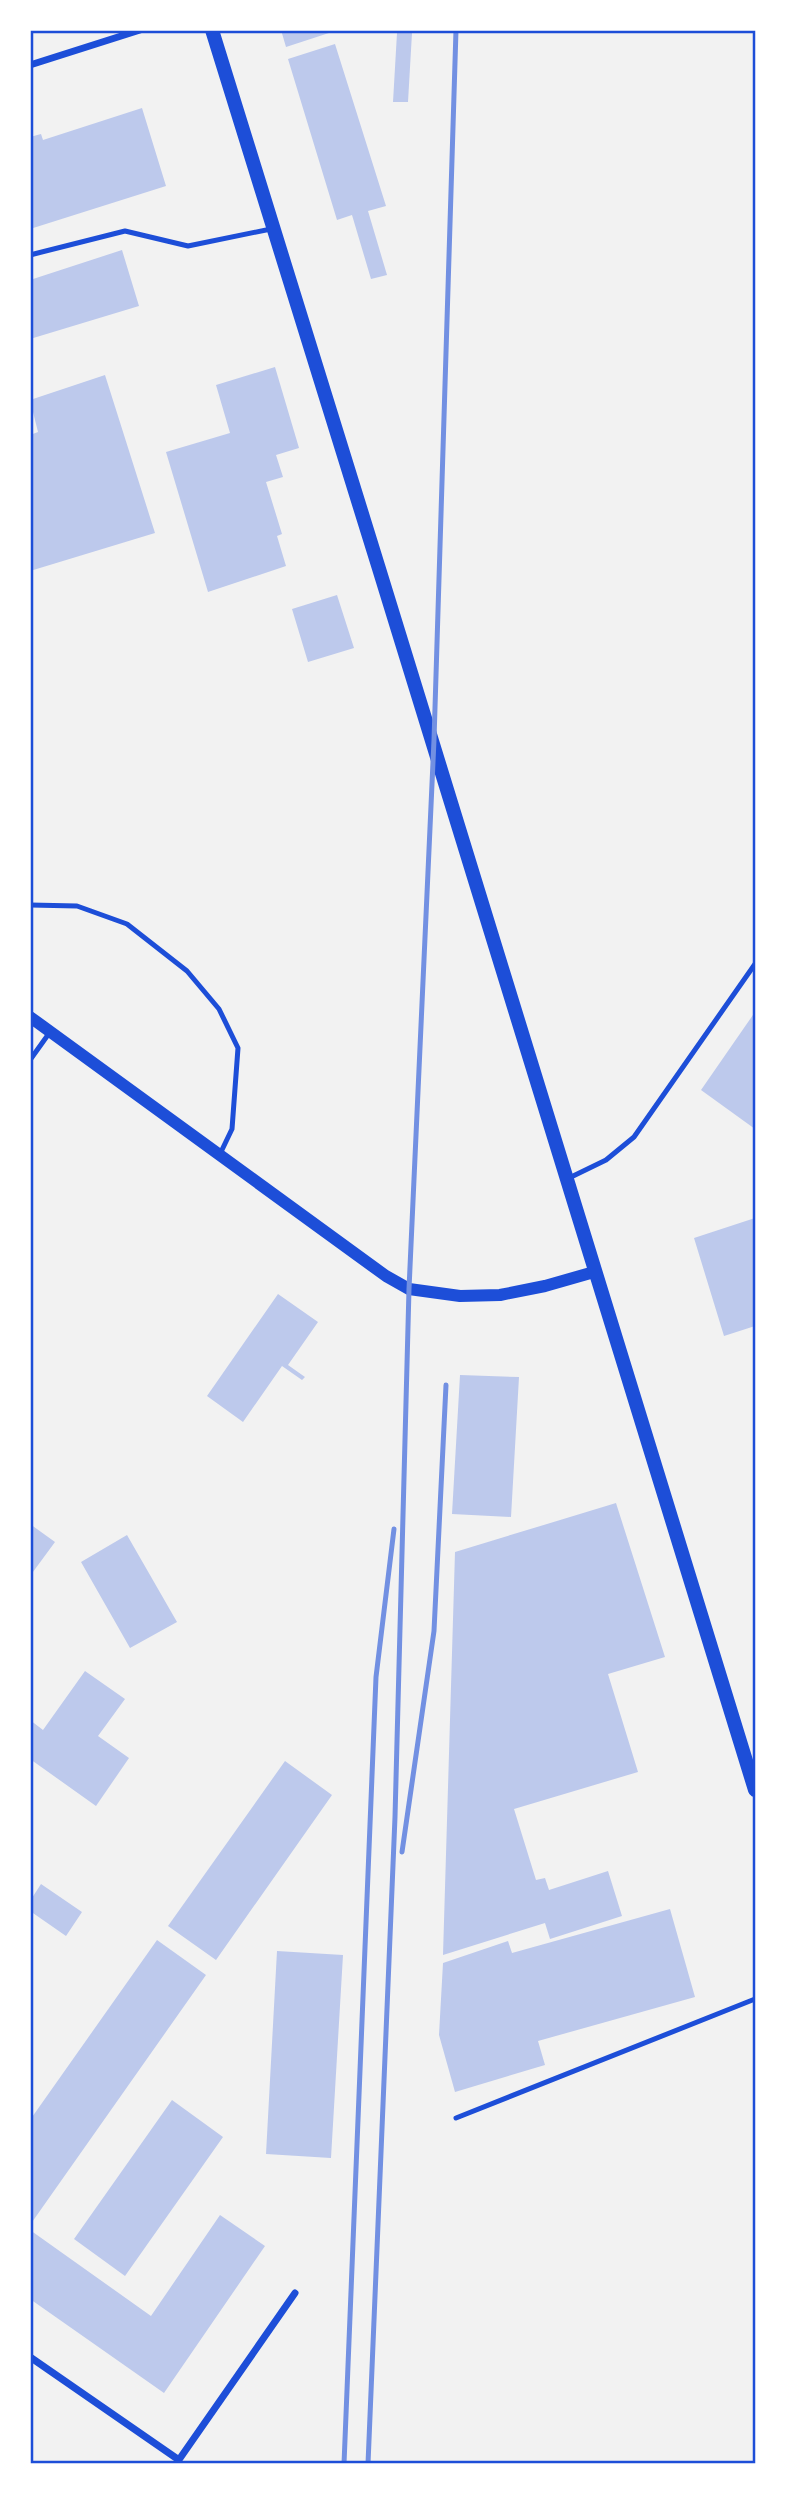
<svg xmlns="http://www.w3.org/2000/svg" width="785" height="2494" viewBox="0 0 785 2494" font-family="Raleway,sans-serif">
<rect width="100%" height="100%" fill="#f2f2f2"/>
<path fill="#bdc9ec" d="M 281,30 L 331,30 L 332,32 L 286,47 Z
M 397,33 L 412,33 L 408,102 L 393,102 Z
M 335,44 L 386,206 L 368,211 L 387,275 L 371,279 L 352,215 L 337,220 L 288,59 Z
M 142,108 L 166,186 L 30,229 L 30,137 L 41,134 L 43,140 Z
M 122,250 L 139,306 L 30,339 L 30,280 Z
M 275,367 L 299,448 L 276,455 L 283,477 L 266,482 L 282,534 L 277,536 L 286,566 L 208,592 L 166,452 L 230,433 L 216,385 Z
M 105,375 L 155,533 L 30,571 L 30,435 L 38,432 L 30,400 Z
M 337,595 L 354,648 L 308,662 L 292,609 Z
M 755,1012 L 755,1129 L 701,1090 Z
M 755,1218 L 755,1326 L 724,1336 L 694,1238 Z
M 278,1294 L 318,1322 L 288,1365 L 305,1377 L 302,1380 L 282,1366 L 243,1422 L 207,1396 Z
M 460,1375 L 519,1377 L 511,1517 L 452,1514 Z
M 616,1503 L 665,1657 L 608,1674 L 638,1772 L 514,1809 L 536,1880 L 545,1878 L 549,1890 L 608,1871 L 622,1916 L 550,1939 L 545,1923 L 443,1955 L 455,1552 Z
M 30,1524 L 55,1542 L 30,1576 Z
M 127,1535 L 177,1622 L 130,1648 L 81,1562 Z
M 85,1671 L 125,1699 L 98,1736 L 129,1758 L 96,1806 L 30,1759 L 30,1720 L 43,1730 Z
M 285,1761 L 332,1795 L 216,1960 L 168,1926 Z
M 41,1884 L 82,1912 L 66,1936 L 30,1911 L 30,1901 Z
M 670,1909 L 695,1997 L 538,2041 L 545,2065 L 455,2092 L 439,2035 L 443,1963 L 508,1941 L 512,1953 Z
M 157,1940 L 206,1975 L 30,2225 L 30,2120 Z
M 277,1951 L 343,1955 L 331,2158 L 266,2154 Z
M 172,2100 L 223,2137 L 125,2276 L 74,2239 Z
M 220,2215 L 265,2246 L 164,2393 L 30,2299 L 30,2230 L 151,2316 Z"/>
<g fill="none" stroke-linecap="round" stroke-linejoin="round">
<path stroke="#1d4ed8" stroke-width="5" d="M 30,255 L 125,231 L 188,246 L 271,229
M 30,905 L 77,906 L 127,924 L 187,971 L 219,1009 L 238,1048 L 232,1129 L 220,1154
M 30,1060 L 50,1032
M 569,1178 L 606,1160 L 634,1137 L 755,964
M 456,2118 L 755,1999"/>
<path stroke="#1d4ed8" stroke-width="7" d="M 30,65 L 140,30
M 30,2357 L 179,2460
M 176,2464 L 295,2293"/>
<path stroke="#1d4ed8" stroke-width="12" d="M 30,1017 L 386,1276 L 409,1289 L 460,1296 L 500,1295 L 545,1286 L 594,1272"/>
<path stroke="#1d4ed8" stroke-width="14" d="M 212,30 C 395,616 573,1203 755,1790"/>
<path stroke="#7290e2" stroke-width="5" d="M 402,1852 L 434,1631 L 446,1385
M 344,2464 L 376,1677 L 394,1529
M 368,2464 L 395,1817 L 409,1289 L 434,740 L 456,30"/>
</g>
<rect width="785" height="2494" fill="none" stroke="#ffffff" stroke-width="63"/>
<rect x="32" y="32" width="722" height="2430" fill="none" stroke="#1d4ed8" stroke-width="2.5"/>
</svg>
